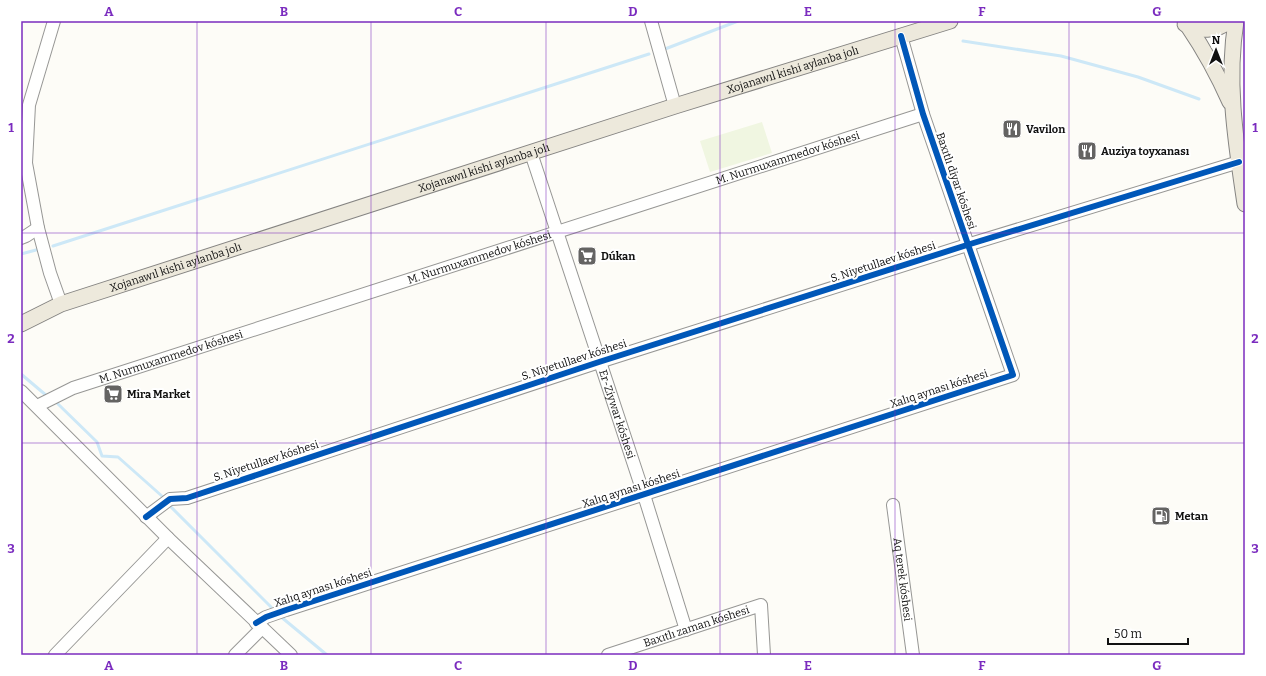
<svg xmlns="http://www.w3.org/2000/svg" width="1266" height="676" viewBox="0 0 1266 676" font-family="Bitter,serif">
<rect width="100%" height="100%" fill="#fdfcf7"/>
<path fill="#f0f6e1" d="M 762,122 L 772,153 L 710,172 L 700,141 Z"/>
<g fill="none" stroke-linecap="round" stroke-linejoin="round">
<path stroke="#cde8f7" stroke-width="3" d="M 963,41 L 1061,56 L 1138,77 L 1199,99
M 665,49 L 738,21
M 53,246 L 649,54
M 21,254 L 36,250
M 21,374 L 47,396
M 58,404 L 97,442 L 102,456 L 118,457 L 163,497
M 170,506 L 271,607
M 280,616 L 327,655"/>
<defs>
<g id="minor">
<path d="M 54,21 L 29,105 L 26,163 L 38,228 L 50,273 L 61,304"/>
<path d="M 651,21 L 675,106"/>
<path id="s1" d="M 531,153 L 644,495 L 686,630"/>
<path d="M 21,238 L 26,236 L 38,228"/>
<path d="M 21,391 L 168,538 L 291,655"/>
<path id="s2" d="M 37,406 L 73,388 L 923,114"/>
<path id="s3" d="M 893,505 L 913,655"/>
<path d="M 146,517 L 170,499 L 187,498 L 599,362 L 967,245 L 1239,162"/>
<path d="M 256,623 L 266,617 L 286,610 L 1013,375 L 923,114 L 901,36"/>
<path d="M 55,655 L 168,538"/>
<path d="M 235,655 L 262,628"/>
<path id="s4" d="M 608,655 L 761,605 L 764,655"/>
</g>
<g id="major">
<path d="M 1236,21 C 1226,83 1236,143 1245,204"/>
<path d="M 1185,24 C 1197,32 1218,31 1229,21"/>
<path d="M 1188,26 C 1205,51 1218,75 1230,102"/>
<path id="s5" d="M 21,324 L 61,304 L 675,106 L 950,21"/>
</g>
</defs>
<use href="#minor" stroke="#979795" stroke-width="14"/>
<use href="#major" stroke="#858482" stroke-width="17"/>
<use href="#minor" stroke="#fffffe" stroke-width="12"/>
<use href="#major" stroke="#ede9dc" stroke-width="15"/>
<defs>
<path id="cycleway" d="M 146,517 L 170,499 L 187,498 L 599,362 L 967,245 L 1239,162
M 256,623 L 266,617 L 286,610 L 1013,375 L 923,114 L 901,36"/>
</defs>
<use href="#cycleway" stroke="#fff" stroke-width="8"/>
<use href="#cycleway" stroke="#0057b8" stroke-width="6"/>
</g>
<path fill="none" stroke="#7b2cbf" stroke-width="1" stroke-opacity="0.55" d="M 197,21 L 197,655M 371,21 L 371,655M 546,21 L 546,655M 720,21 L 720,655M 895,21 L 895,655M 1069,21 L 1069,655M 21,233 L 1245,233M 21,443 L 1245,443"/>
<defs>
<symbol id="restaurant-square" viewBox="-11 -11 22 22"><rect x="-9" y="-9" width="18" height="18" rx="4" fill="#646362" stroke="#fff"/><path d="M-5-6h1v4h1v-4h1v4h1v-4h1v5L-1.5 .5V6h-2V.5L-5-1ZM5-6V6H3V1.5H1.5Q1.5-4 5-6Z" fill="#fff"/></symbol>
<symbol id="supermarket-square" viewBox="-11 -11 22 22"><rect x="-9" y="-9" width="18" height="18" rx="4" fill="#646362" stroke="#fff"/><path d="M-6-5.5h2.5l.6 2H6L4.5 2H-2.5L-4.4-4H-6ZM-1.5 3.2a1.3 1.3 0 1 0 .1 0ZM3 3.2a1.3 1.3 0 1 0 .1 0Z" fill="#fff"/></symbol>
<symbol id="fuel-square" viewBox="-11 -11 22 22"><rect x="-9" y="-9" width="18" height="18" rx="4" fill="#646362" stroke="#fff"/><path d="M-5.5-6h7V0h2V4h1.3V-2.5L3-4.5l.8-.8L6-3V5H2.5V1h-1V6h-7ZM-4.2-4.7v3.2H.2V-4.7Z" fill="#fff"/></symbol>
</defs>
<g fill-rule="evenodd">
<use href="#restaurant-square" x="1001" y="118" width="22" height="22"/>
<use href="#restaurant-square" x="1076" y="140" width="22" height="22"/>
<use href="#supermarket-square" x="576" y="245" width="22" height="22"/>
<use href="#supermarket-square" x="102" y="383" width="22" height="22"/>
<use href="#fuel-square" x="1150" y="505" width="22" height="22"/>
</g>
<g text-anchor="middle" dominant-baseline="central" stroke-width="4" stroke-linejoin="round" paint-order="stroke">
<g font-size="11" fill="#111" stroke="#fff">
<text stroke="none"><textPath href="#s5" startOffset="813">Xojanawıl kishi aylanba jolı</textPath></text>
<text stroke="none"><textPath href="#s2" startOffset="791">M. Nurmuxammedov kóshesi</textPath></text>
<text stroke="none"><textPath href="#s5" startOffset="489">Xojanawıl kishi aylanba jolı</textPath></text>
<text transform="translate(956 181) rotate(71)">Baxıtlı diyar kóshesi</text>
<text stroke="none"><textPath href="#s2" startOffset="467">M. Nurmuxammedov kóshesi</textPath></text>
<text transform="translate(883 262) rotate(-18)">S. Niyetullaev kóshesi</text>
<text stroke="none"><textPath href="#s5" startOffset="165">Xojanawıl kishi aylanba jolı</textPath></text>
<text stroke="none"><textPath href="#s2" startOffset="143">M. Nurmuxammedov kóshesi</textPath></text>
<text transform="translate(574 360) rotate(-18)">S. Niyetullaev kóshesi</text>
<text transform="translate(939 389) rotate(-18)">Xalıq aynası kóshesi</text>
<text stroke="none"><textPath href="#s1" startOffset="275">Er-Ziywar kóshesi</textPath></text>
<text transform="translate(266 461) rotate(-18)">S. Niyetullaev kóshesi</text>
<text transform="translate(631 489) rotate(-18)">Xalıq aynası kóshesi</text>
<text stroke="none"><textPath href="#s3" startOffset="75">Aq terek kóshesi</textPath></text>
<text transform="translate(323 588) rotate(-18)">Xalıq aynası kóshesi</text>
<text stroke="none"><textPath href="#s4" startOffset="93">Baxıtlı zaman kóshesi</textPath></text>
</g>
<g font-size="11" font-weight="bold" fill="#111" stroke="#fff" text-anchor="start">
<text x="1026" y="129">Vavilon</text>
<text x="1101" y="151">Auziya toyxanası</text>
<text x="601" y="256">Dúkan</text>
<text x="127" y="394">Mira Market</text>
<text x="1175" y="516">Metan</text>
</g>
</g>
<rect width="1266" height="676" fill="none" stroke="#ffffff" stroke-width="44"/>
<g transform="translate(1216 50)" stroke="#ffffff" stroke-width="3" paint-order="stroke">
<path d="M0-3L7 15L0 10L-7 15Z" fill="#111111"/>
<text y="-6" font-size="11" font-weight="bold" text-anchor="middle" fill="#111111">N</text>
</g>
<path d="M1108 638v6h80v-6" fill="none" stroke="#111111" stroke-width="2"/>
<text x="1114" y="638" font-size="12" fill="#111111" stroke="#ffffff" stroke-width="3" paint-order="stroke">50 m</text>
<rect x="22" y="22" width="1222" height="632" fill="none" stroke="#7b2cbf" stroke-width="1.5"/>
<g font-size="13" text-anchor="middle" font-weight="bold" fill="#7b2cbf">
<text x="109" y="16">A</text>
<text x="284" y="16">B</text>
<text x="458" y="16">C</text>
<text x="633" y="16">D</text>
<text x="808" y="16">E</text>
<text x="982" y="16">F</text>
<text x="1157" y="16">G</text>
<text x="11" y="132">1</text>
<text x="1255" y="132">1</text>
<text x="11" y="343">2</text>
<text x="1255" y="343">2</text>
<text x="11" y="553">3</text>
<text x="1255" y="553">3</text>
<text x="109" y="670">A</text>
<text x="284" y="670">B</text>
<text x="458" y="670">C</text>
<text x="633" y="670">D</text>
<text x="808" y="670">E</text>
<text x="982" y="670">F</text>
<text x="1157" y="670">G</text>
</g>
</svg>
